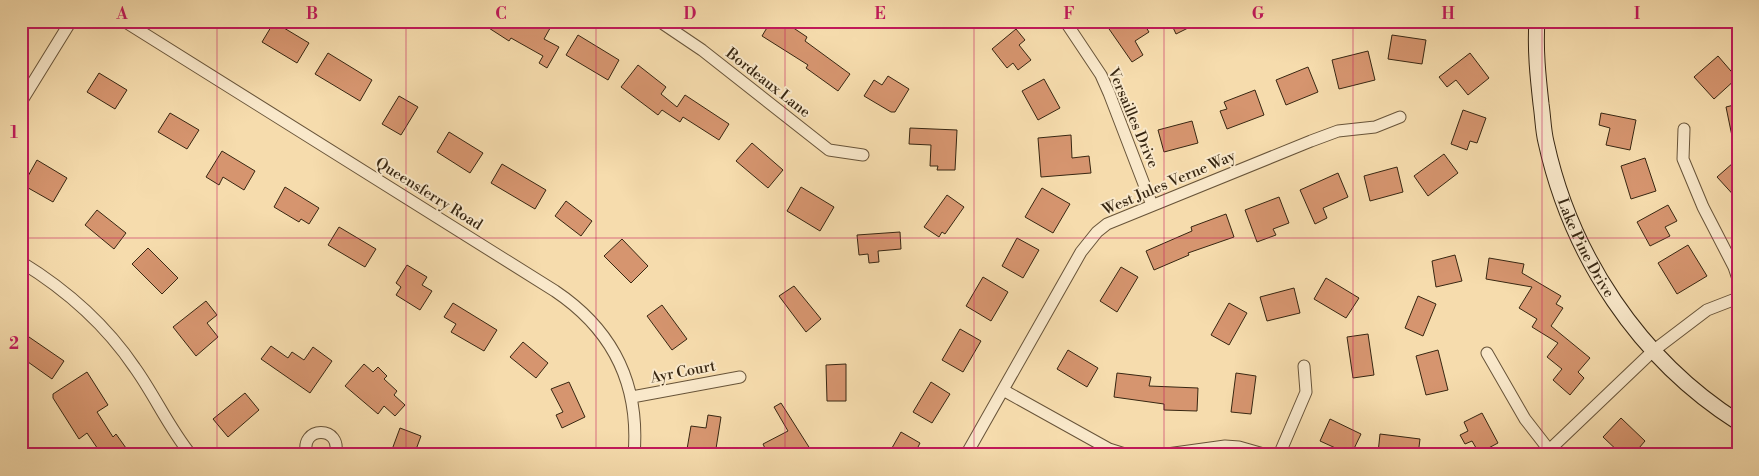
<svg xmlns="http://www.w3.org/2000/svg" width="1759" height="476" viewBox="0 0 1759 476" font-family="'Libre Bodoni',serif">
<rect width="100%" height="100%" fill="#f6dcad"/>
<filter id="stains"><feTurbulence type="fractalNoise" baseFrequency=".004" numOctaves="4"/><feColorMatrix values="0 0 0 0 .2 0 0 0 0 .09 0 0 0 0 .02 0 0 0 .5 -.17"/></filter>
<radialGradient id="worn" r=".72"><stop offset=".6" stop-color="#630" stop-opacity="0"/><stop offset="1" stop-color="#630" stop-opacity=".3"/></radialGradient>
<path fill="#d6956f" stroke="#382712" d="M 478,21 L 554,21 L 544,39 L 559,47 L 547,68 L 539,63 L 543,56 L 511,38 L 509,41 Z
M 771,21 L 783,21 L 807,37 L 805,41 L 850,74 L 838,91 L 806,68 L 808,65 L 762,36 Z
M 1114,21 L 1142,21 L 1149,32 L 1135,41 L 1143,55 L 1132,62 L 1107,26 Z
M 1170,21 L 1202,21 L 1176,34 Z
M 274,22 L 309,43 L 297,63 L 262,42 Z
M 1016,29 L 1025,40 L 1019,45 L 1031,60 L 1018,70 L 1013,63 L 1007,68 L 992,49 Z
M 578,35 L 619,60 L 608,80 L 566,55 Z
M 1392,35 L 1426,40 L 1422,64 L 1388,59 Z
M 1368,51 L 1375,80 L 1339,89 L 1332,60 Z
M 328,53 L 372,80 L 360,101 L 315,74 Z
M 1470,53 L 1489,78 L 1468,95 L 1456,80 L 1447,87 L 1439,77 Z
M 1718,56 L 1737,78 L 1714,99 L 1694,77 Z
M 638,65 L 666,87 L 661,94 L 677,107 L 685,95 L 729,124 L 719,140 L 683,117 L 680,122 L 662,110 L 658,115 L 621,87 Z
M 1308,67 L 1318,92 L 1286,105 L 1276,80 Z
M 99,73 L 127,90 L 115,109 L 87,92 Z
M 888,76 L 909,89 L 895,112 L 891,112 L 864,96 L 874,80 L 882,85 Z
M 1044,79 L 1060,108 L 1038,120 L 1022,91 Z
M 1255,90 L 1264,115 L 1227,129 L 1220,111 L 1227,109 L 1224,102 Z
M 399,96 L 418,107 L 401,135 L 382,124 Z
M 1738,104 L 1738,141 L 1733,141 L 1726,107 Z
M 1463,110 L 1486,118 L 1477,143 L 1470,141 L 1467,150 L 1451,144 Z
M 170,113 L 199,130 L 187,149 L 158,132 Z
M 1601,113 L 1636,120 L 1630,150 L 1606,145 L 1610,128 L 1599,125 Z
M 1192,121 L 1198,143 L 1164,152 L 1158,130 Z
M 910,128 L 957,130 L 955,170 L 937,170 L 938,166 L 930,166 L 931,145 L 909,144 Z
M 449,132 L 483,153 L 470,173 L 437,152 Z
M 1071,135 L 1072,158 L 1089,156 L 1091,173 L 1041,177 L 1038,138 Z
M 752,143 L 783,170 L 768,188 L 736,161 Z
M 222,151 L 255,171 L 244,190 L 223,177 L 219,185 L 206,177 Z
M 1444,154 L 1458,173 L 1428,196 L 1414,176 Z
M 1645,158 L 1656,191 L 1631,199 L 1621,166 Z
M 37,160 L 67,178 L 53,202 L 23,185 Z
M 1733,163 L 1738,169 L 1738,200 L 1717,177 Z
M 502,164 L 546,190 L 535,209 L 491,183 Z
M 1397,167 L 1403,192 L 1370,201 L 1364,176 Z
M 1338,173 L 1348,197 L 1323,208 L 1327,218 L 1315,224 L 1300,190 Z
M 285,187 L 319,208 L 309,224 L 301,219 L 299,222 L 274,207 Z
M 801,187 L 834,207 L 820,231 L 787,211 Z
M 1042,188 L 1070,204 L 1053,233 L 1025,217 Z
M 947,195 L 964,207 L 945,234 L 942,232 L 939,237 L 924,227 Z
M 1279,197 L 1289,223 L 1273,229 L 1276,235 L 1257,242 L 1245,210 Z
M 566,201 L 592,221 L 581,236 L 555,216 Z
M 1668,205 L 1677,221 L 1665,227 L 1670,236 L 1650,246 L 1637,222 Z
M 97,210 L 126,233 L 114,249 L 85,225 Z
M 1226,214 L 1234,237 L 1188,253 L 1189,255 L 1154,270 L 1146,251 L 1192,231 L 1191,227 Z
M 339,227 L 376,249 L 365,267 L 328,245 Z
M 900,232 L 901,249 L 878,251 L 879,262 L 869,263 L 868,254 L 859,255 L 857,235 Z
M 1017,238 L 1039,250 L 1023,278 L 1002,266 Z
M 622,239 L 648,266 L 631,283 L 604,256 Z
M 1688,245 L 1707,276 L 1677,294 L 1658,263 Z
M 148,248 L 178,278 L 162,294 L 132,264 Z
M 1455,255 L 1462,281 L 1436,287 L 1432,261 Z
M 1489,258 L 1524,264 L 1522,273 L 1561,296 L 1556,304 L 1563,308 L 1551,326 L 1590,358 L 1578,372 L 1584,378 L 1570,395 L 1553,380 L 1562,369 L 1547,357 L 1558,343 L 1532,327 L 1537,319 L 1519,308 L 1532,287 L 1486,279 Z
M 407,265 L 427,277 L 422,285 L 432,291 L 420,310 L 396,295 L 401,287 L 396,283 Z
M 1121,267 L 1138,277 L 1117,312 L 1100,301 Z
M 983,277 L 1008,292 L 991,321 L 966,306 Z
M 1326,278 L 1359,298 L 1346,318 L 1314,299 Z
M 794,286 L 821,319 L 806,332 L 779,296 Z
M 1294,288 L 1300,313 L 1267,321 L 1260,297 Z
M 1418,296 L 1436,304 L 1423,336 L 1405,328 Z
M 206,301 L 217,315 L 207,323 L 218,337 L 196,356 L 173,327 Z
M 453,303 L 497,330 L 484,351 L 451,332 L 456,324 L 444,317 Z
M 1229,303 L 1247,313 L 1229,345 L 1211,335 Z
M 662,305 L 687,339 L 672,350 L 647,316 Z
M 960,329 L 981,341 L 963,372 L 942,360 Z
M 1368,334 L 1374,375 L 1353,378 L 1347,337 Z
M 29,337 L 64,361 L 52,379 L 21,357 L 21,348 Z
M 523,342 L 548,363 L 536,378 L 510,357 Z
M 271,346 L 288,358 L 292,352 L 304,360 L 313,347 L 332,361 L 310,393 L 261,359 Z
M 1068,350 L 1098,368 L 1087,387 L 1057,369 Z
M 1438,350 L 1448,390 L 1426,395 L 1416,356 Z
M 364,364 L 373,372 L 378,367 L 387,376 L 384,379 L 397,391 L 394,395 L 405,405 L 395,416 L 384,406 L 378,414 L 345,386 Z
M 846,364 L 846,401 L 827,401 L 826,365 Z
M 87,372 L 108,405 L 97,412 L 113,437 L 116,434 L 131,455 L 102,455 L 87,433 L 79,439 L 53,398 L 53,394 Z
M 1117,373 L 1151,377 L 1149,386 L 1198,388 L 1197,411 L 1164,410 L 1164,404 L 1114,397 Z
M 1236,373 L 1256,376 L 1251,414 L 1231,412 Z
M 569,382 L 585,417 L 562,428 L 556,415 L 563,412 L 551,389 Z
M 931,382 L 950,394 L 932,423 L 913,412 Z
M 245,393 L 259,410 L 228,437 L 213,419 Z
M 781,403 L 814,455 L 768,455 L 763,444 L 788,431 L 774,407 Z
M 1482,413 L 1498,443 L 1479,453 L 1472,441 L 1465,444 L 1460,435 L 1468,431 L 1464,422 Z
M 708,415 L 721,417 L 715,455 L 686,455 L 691,426 L 706,428 Z
M 1621,418 L 1645,441 L 1633,455 L 1622,455 L 1603,437 Z
M 1330,419 L 1361,434 L 1351,455 L 1320,441 Z
M 400,428 L 421,436 L 414,455 L 390,455 Z
M 901,432 L 920,443 L 914,455 L 888,455 Z
M 1380,434 L 1420,439 L 1418,455 L 1378,453 Z"/>
<g fill="none" stroke-linecap="round" stroke-linejoin="round">
<defs>
<path id="minor" d="M 124,21 L 555,291 C 613,330 640,385 634,455
M 659,21 L 702,50 L 829,150 L 863,155
M 1065,21 L 1101,75 L 1109,93 L 1152,205
M 21,102 L 71,21
M 1684,129 L 1683,159 L 1703,207 L 1734,267 L 1738,279
M 21,262 C 65,289 106,325 135,368 C 155,396 169,428 191,455
M 1487,353 L 1525,419 L 1553,455
M 1003,390 L 1109,449 L 1128,455
M 632,397 L 740,377
M 307,455 C 298,425 344,425 335,455
M 966,455 L 1081,252 L 1097,232 L 1107,224 L 1311,141 L 1338,131 L 1375,127 L 1400,117
M 1160,455 L 1225,446 L 1239,447 L 1267,455
M 1279,455 L 1306,392 L 1304,366
M 1544,455 L 1653,351 L 1707,310 L 1738,298"/>
<g id="secondary">
<path id="s1" d="M 1537,21 C 1535,49 1538,77 1541,104 C 1543,117 1543,130 1546,142 C 1571,256 1639,359 1738,422"/>
</g>
</defs>
<use href="#minor" stroke="#685439" stroke-width="13"/>
<use href="#secondary" stroke="#382712" stroke-width="17"/>
<use href="#minor" stroke="#f9e8ca" stroke-width="11"/>
<use href="#secondary" stroke="#f9e8ca" stroke-width="15"/>
</g>
<path fill="none" stroke="#c2185b" stroke-width="1" stroke-opacity="0.55" d="M 217,21 L 217,455M 406,21 L 406,455M 596,21 L 596,455M 785,21 L 785,455M 974,21 L 974,455M 1164,21 L 1164,455M 1353,21 L 1353,455M 1542,21 L 1542,455M 21,238 L 1738,238"/>
<g text-anchor="middle" dominant-baseline="central" stroke-width="4" stroke-linejoin="round" paint-order="stroke">
<g font-size="15" fill="#382712" stroke="#f9e8ca">
<text transform="translate(768 83) rotate(38)">Bordeaux Lane</text>
<text transform="translate(1133 118) rotate(67)">Versailles Drive</text>
<text transform="translate(1169 183) rotate(-23)">West Jules Verne Way</text>
<text transform="translate(429 194) rotate(32)">Queensferry Road</text>
<text stroke="none"><textPath href="#s1" startOffset="235">Lake Pine Drive</textPath></text>
<text transform="translate(683 372) rotate(-11)">Ayr Court</text>
</g>
</g>
<rect width="1759" height="476" fill="none" stroke="#f6dcad" stroke-width="55"/>
<rect x="28" y="28" width="1704" height="420" fill="none" stroke="#c2185b" stroke-width="2"/>
<g font-size="16" text-anchor="middle" font-weight="bold" fill="#c2185b">
<text x="122" y="19">A</text>
<text x="312" y="19">B</text>
<text x="501" y="19">C</text>
<text x="690" y="19">D</text>
<text x="880" y="19">E</text>
<text x="1069" y="19">F</text>
<text x="1258" y="19">G</text>
<text x="1448" y="19">H</text>
<text x="1637" y="19">I</text>
<text x="14" y="138">1</text>
<text x="14" y="349">2</text>
</g>
<rect width="100%" height="100%" filter="url(#stains)"/>
<rect width="100%" height="100%" fill="url(#worn)"/>
</svg>
